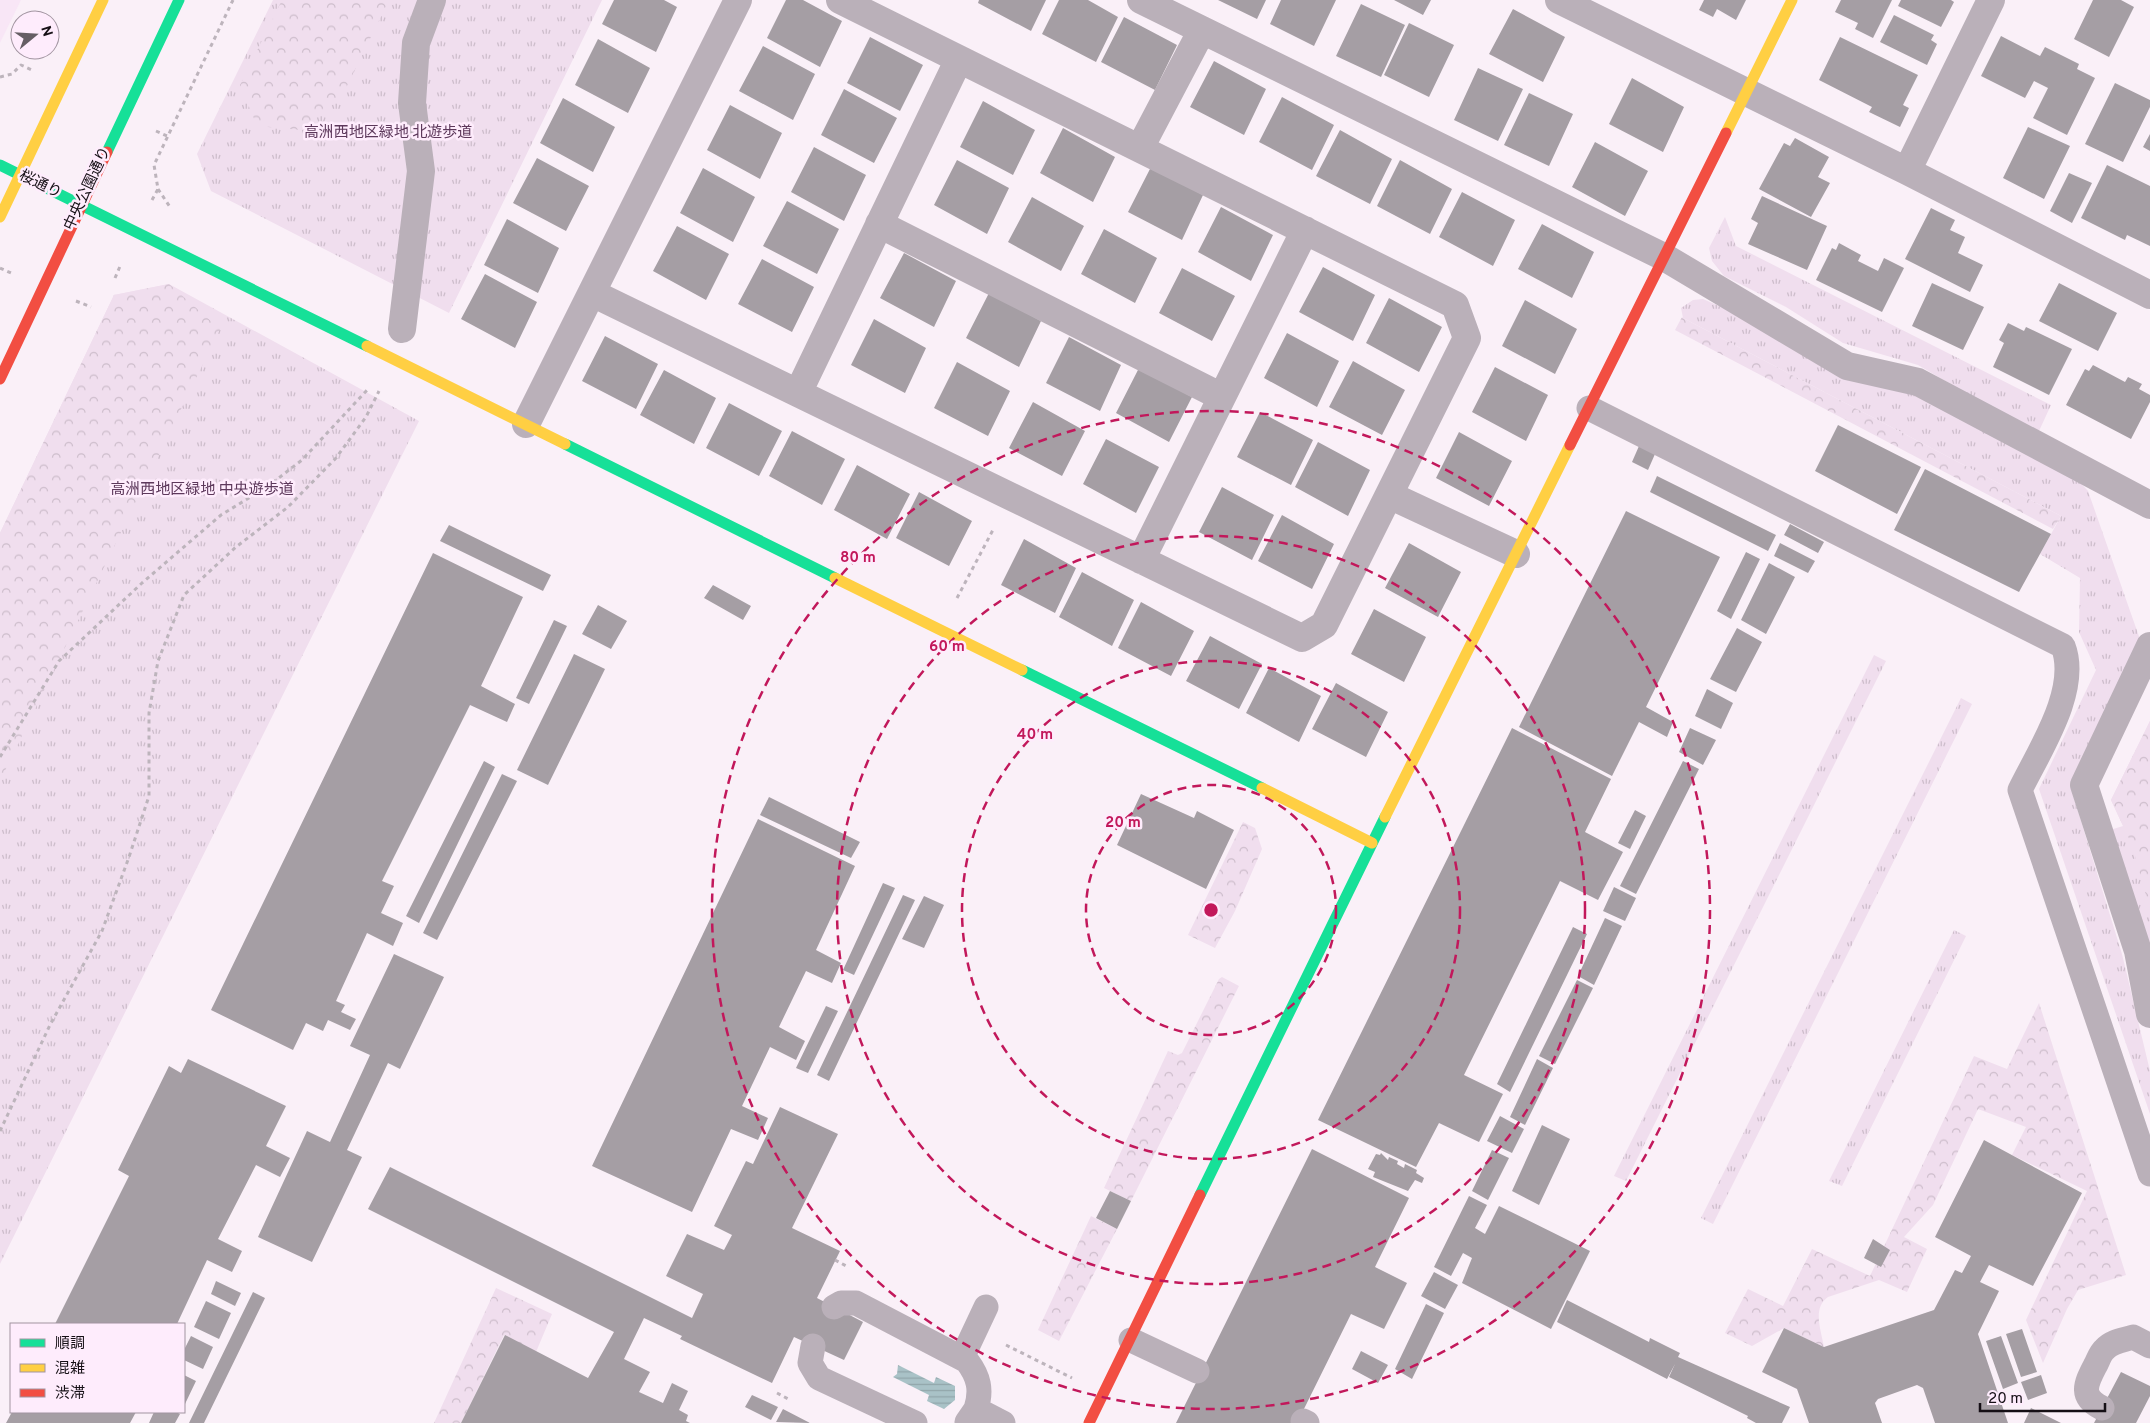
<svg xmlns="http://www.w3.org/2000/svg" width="2150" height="1423" viewBox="0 0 2150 1423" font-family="Overpass,'Noto Sans JP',sans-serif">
<defs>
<pattern id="grass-tufts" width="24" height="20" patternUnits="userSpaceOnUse" patternTransform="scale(1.25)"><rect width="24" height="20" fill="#f0deee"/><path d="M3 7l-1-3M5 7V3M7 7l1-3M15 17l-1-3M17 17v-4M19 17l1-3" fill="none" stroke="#cdbdcb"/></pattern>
<pattern id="forest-crowns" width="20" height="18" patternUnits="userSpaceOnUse" patternTransform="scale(1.25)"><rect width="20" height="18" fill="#f0deee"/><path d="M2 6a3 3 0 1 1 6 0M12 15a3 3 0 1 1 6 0" fill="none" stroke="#cdbdcb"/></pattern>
<pattern id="water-rules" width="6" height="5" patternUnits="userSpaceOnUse" patternTransform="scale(1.25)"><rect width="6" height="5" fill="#a9c2c7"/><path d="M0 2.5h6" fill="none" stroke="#91a6aa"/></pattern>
</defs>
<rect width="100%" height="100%" fill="#faf0f8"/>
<path fill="#f8e6f6" d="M 0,0 L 21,0 L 0,43 Z"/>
<path fill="url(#grass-tufts)" d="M 273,0 L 602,0 L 449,313 L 211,191 L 197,154 Z
M 1725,217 L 1736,246 L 2051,405 L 2039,431 L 1976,399 L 1918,365 L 1843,343 L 1786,307 L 1724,276 L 1712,261 L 1709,248 Z
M 169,284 L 419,421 L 0,1264 L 0,533 L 114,295 Z
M 1703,299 L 1909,389 L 2078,480 L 2088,491 L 2142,645 L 2072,786 L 2073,795 L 2122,954 L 2150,1071 L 2150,1114 L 2039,789 L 2096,670 L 2079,632 L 2080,578 L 2040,554 L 2061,516 L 1683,318 L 1681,308 L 1693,300 Z
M 1874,655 L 1886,661 L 1626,1181 L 1614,1176 Z
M 1961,698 L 1972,704 L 1713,1224 L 1701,1218 Z
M 2150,721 L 2150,960 L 2110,830 L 2123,826 L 2111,800 Z
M 1954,930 L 1966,936 L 1842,1186 L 1829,1181 Z"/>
<path fill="url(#forest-crowns)" d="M 282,0 L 389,0 L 344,92 L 301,130 L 257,126 L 240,85 Z
M 169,284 L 220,329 L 0,781 L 0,533 L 114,295 Z
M 1682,317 L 1683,318 L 2061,516 L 2053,529 L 1675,330 Z
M 2150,721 L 2150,910 L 2132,845 L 2111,800 Z
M 1243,822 L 1255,828 L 1262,849 L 1235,911 L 1215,948 L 1188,935 Z
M 1222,977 L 1239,986 L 1131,1201 L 1104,1188 L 1168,1051 L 1178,1055 L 1182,1053 L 1219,979 Z
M 2039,1003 L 2126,1275 L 2078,1290 L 2067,1309 L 2043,1363 L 2026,1320 L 2087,1191 L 2012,1155 L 2026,1127 L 1978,1109 L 1933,1205 L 1904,1237 L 1927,1249 L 1907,1292 L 1879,1280 L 1828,1297 C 1812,1308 1821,1330 1824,1347 L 1784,1328 L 1752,1346 L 1725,1333 L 1748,1289 L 1783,1306 L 1812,1249 L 1870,1276 L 1974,1056 L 2007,1069 Z
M 1091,1216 L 1117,1229 L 1059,1341 L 1038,1330 Z
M 496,1288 L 552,1314 L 536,1352 L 504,1335 L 461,1423 L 434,1423 Z"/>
<path fill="url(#water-rules)" d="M 898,1365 L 934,1383 L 936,1377 L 955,1386 L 955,1400 L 944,1409 L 927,1401 L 929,1395 L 893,1377 L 897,1374 Z"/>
<path fill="#a59ea4" d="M 614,0 L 664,0 L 677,7 L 656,52 L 602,24 Z
M 786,0 L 803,0 L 842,21 L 820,67 L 767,38 Z
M 979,0 L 1046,0 L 1031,31 L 978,3 Z
M 1059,0 L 1088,0 L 1118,17 L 1096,62 L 1042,34 Z
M 1218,0 L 1266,0 L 1257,19 Z
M 1281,0 L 1336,0 L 1314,46 L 1270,24 Z
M 1394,0 L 1431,0 L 1423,15 Z
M 1704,0 L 1746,0 L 1736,20 L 1717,9 L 1713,17 L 1699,10 Z
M 1841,0 L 1892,0 L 1873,38 L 1855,29 L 1858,23 L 1835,12 Z
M 1901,0 L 1951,0 L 1954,2 L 1941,27 L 1898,6 Z
M 2093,0 L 2121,0 L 2134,7 L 2109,57 L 2074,39 Z
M 1361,4 L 1405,25 L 1381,77 L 1336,56 Z
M 1513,9 L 1565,37 L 1543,82 L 1489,54 Z
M 1894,15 L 1934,35 L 1931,40 L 1937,44 L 1927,65 L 1880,42 Z
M 1124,17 L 1177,45 L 1155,90 L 1101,62 Z
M 1409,23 L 1454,45 L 1429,97 L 1384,75 Z
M 2001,36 L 2040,56 L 2045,47 L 2079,64 L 2077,69 L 2095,78 L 2067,135 L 2033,118 L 2048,88 L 2034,81 L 2025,98 L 1981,76 Z
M 870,37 L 923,65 L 900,111 L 847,83 Z
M 1840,37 L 1918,75 L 1903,105 L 1909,108 L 1900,127 L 1869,112 L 1872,107 L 1819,80 Z
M 598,39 L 650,68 L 628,113 L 575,85 Z
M 763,46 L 815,74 L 793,120 L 739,91 Z
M 1214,61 L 1266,89 L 1244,135 L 1190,107 Z
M 1478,68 L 1523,89 L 1498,141 L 1454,120 Z
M 1632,78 L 1684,107 L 1663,152 L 1609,124 Z
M 2115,83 L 2150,100 L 2150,107 L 2123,162 L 2085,144 Z
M 844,89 L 897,118 L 874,163 L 821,135 Z
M 1529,93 L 1573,114 L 1549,166 L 1504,145 Z
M 1282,97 L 1334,125 L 1312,170 L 1259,142 Z
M 563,98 L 615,127 L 593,172 L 540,143 Z
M 983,101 L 1035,130 L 1013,175 L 960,147 Z
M 730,105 L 782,133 L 760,179 L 707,150 Z
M 2028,127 L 2070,146 L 2044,199 L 2003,178 Z
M 1063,128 L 1115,157 L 1093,202 L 1040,173 Z
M 1340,130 L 1392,159 L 1370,204 L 1316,176 Z
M 2150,134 L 2150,151 L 2143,147 Z
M 1795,138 L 1829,157 L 1818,177 L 1830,183 L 1811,217 L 1759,189 L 1784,143 L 1790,146 Z
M 1595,142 L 1648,171 L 1625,216 L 1572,187 Z
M 814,147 L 866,175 L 844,221 L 791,192 Z
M 537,158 L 589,186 L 566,231 L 513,203 Z
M 957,160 L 1009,188 L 987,234 L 934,205 Z
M 1400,160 L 1452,189 L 1430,234 L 1377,206 Z
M 2107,165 L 2150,186 L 2150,246 L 2127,235 L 2125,240 L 2081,218 Z
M 1151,167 L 1203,195 L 1182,240 L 1128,212 Z
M 703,168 L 755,197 L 733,242 L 680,213 Z
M 2069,173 L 2092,183 L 2072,223 L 2050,211 Z
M 1462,192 L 1515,220 L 1493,266 L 1439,237 Z
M 1762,196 L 1827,226 L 1807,270 L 1748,244 L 1758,223 L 1751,219 Z
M 1032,197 L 1084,226 L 1061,271 L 1008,242 Z
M 787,201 L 839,229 L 817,274 L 763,246 Z
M 1221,207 L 1273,235 L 1251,281 L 1198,252 Z
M 1931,208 L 1955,220 L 1950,230 L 1965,237 L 1958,253 L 1983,265 L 1970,292 L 1905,259 Z
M 507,219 L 559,248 L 538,293 L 484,265 Z
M 1542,224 L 1594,252 L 1572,298 L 1518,269 Z
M 677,226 L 729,254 L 706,300 L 653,271 Z
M 1104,229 L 1157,258 L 1135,303 L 1081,274 Z
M 1839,243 L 1861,255 L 1858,261 L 1878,271 L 1884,258 L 1904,268 L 1882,312 L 1816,280 L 1832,248 L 1836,250 Z
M 904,253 L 956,281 L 934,327 L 880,298 Z
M 762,259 L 814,287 L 792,332 L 738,304 Z
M 1323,267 L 1375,295 L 1353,341 L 1299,312 Z
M 1182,268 L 1235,296 L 1212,341 L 1159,313 Z
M 485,274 L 537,302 L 515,348 L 461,319 Z
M 1932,283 L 1984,307 L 1963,350 L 1912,326 Z
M 2059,283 L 2117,313 L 2098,351 L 2039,321 Z
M 989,293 L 1041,321 L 1019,367 L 966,338 Z
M 1389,298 L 1442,327 L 1419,372 L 1366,343 Z
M 1525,300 L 1577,329 L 1555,374 L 1502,346 Z
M 874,319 L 926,348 L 905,393 L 851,365 Z
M 2008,323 L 2024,331 L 2026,327 L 2072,349 L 2049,395 L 1993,367 L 2004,343 L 1999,340 Z
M 1287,333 L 1339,361 L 1317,407 L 1264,378 Z
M 605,336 L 658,364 L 636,409 L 582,381 Z
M 1069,337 L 1121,365 L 1100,411 L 1046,383 Z
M 1353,361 L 1405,390 L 1382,435 L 1329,407 Z
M 957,362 L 1010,391 L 988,436 L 934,408 Z
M 2093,365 L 2125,382 L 2128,377 L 2142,384 L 2139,389 L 2150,395 L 2150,402 L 2131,439 L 2066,405 L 2085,369 L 2089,371 Z
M 1495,367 L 1548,395 L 1526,441 L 1472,412 Z
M 1139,368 L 1192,397 L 1169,442 L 1116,413 Z
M 664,370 L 716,398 L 694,444 L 640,415 Z
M 1033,402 L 1085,431 L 1062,476 L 1009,448 Z
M 729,403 L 782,431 L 759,476 L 706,448 Z
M 1260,412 L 1313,440 L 1291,485 L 1237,457 Z
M 1838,425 L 1921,467 L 1897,514 L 1815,471 Z
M 792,431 L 845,459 L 822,505 L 769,476 Z
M 1459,432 L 1512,461 L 1489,506 L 1436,478 Z
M 1106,439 L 1159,467 L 1136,513 L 1083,484 Z
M 1318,442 L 1370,470 L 1348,516 L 1295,487 Z
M 1639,446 L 1655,454 L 1648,470 L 1632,462 Z
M 857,465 L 910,494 L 887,539 L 834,510 Z
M 1925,469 L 2051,534 L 2019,592 L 1894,530 Z
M 1657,476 L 1776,535 L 1768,551 L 1650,492 Z
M 1222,487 L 1274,515 L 1252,560 L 1199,532 Z
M 919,492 L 972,521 L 949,566 L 896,538 Z
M 1626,511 L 1720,557 L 1646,707 L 1673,722 L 1667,737 L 1639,722 L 1612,776 L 1519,727 Z
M 1282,515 L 1334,544 L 1312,589 L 1258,561 Z
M 1790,524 L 1824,542 L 1818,553 L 1784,535 Z
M 449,525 L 551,575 L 543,591 L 440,541 Z
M 1024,539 L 1076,568 L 1055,613 L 1001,585 Z
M 1409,543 L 1461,572 L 1438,617 L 1385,588 Z
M 1780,543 L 1815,561 L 1808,573 L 1774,556 Z
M 1746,552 L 1760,559 L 1731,619 L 1717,611 Z
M 433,553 L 523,597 L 481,686 L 515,704 L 507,722 L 470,705 L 382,881 L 394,886 L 381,913 L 403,923 L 393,946 L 367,933 L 336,1001 L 345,1005 L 341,1012 L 356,1019 L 350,1030 L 328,1020 L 323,1031 L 306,1023 L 293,1050 L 211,1010 Z
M 1769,563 L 1795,577 L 1766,634 L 1741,620 Z
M 1082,572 L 1134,600 L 1112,646 L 1059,617 Z
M 713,585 L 751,606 L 743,620 L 704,598 Z
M 1141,602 L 1194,631 L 1171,676 L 1118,648 Z
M 598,605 L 627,621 L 611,649 L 582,634 Z
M 1374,609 L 1426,637 L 1404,682 L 1351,654 Z
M 554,620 L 567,626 L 529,704 L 516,698 Z
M 1737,628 L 1762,642 L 1736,692 L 1710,679 Z
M 1210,636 L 1262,664 L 1239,709 L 1186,681 Z
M 574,654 L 605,669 L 548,785 L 517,770 Z
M 1269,668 L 1321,696 L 1299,742 L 1246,713 Z
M 1336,683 L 1388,712 L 1366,757 L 1312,729 Z
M 1707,689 L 1733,703 L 1721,729 L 1695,716 Z
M 1512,728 L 1611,779 L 1585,832 L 1623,852 L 1598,900 L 1560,881 L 1464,1075 L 1503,1094 L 1479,1142 L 1439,1123 L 1416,1167 L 1318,1120 Z
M 1690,728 L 1716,740 L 1703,765 L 1679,752 Z
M 484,761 L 495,767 L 419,923 L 406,916 Z
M 1683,761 L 1699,769 L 1636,894 L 1620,886 Z
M 502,774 L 517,781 L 437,940 L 423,933 Z
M 1141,794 L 1194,818 L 1197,811 L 1234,830 L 1206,889 L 1117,845 Z
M 769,797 L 860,842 L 851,858 L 760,815 Z
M 1635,810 L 1646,816 L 1630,849 L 1618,843 Z
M 758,819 L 855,866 L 816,950 L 841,963 L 832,983 L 806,971 L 779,1027 L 805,1041 L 796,1060 L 770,1047 L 742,1106 L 768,1118 L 758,1140 L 731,1129 L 692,1212 L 592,1166 Z
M 883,883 L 895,888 L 854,975 L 843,970 Z
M 1614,887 L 1636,898 L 1625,921 L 1603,911 Z
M 903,895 L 915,900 L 829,1081 L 817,1075 Z
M 924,896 L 944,905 L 924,948 L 902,939 Z
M 1605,918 L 1622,926 L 1594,985 L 1578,976 Z
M 1573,927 L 1587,934 L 1510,1092 L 1497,1084 Z
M 394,954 L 444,977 L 400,1069 L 388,1063 L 347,1150 L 362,1157 L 312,1262 L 258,1237 L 307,1131 L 330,1142 L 370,1055 L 350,1046 Z
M 1577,980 L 1593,988 L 1555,1064 L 1539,1056 Z
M 826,1006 L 838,1011 L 808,1073 L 796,1068 Z
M 188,1059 L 286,1106 L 266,1146 L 290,1158 L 280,1177 L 256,1165 L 218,1239 L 242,1251 L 232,1272 L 207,1260 L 177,1324 L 55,1324 L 129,1176 L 118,1170 L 169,1066 L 181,1073 Z
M 1537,1059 L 1553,1068 L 1525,1125 L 1510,1117 Z
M 780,1107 L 838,1134 L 792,1228 L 840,1251 L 817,1298 L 863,1322 L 844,1360 L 794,1337 L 772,1383 L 680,1339 L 682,1336 L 644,1318 L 624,1359 L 650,1372 L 639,1392 L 663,1403 L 672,1383 L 688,1391 L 679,1410 L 688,1415 L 686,1421 L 690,1423 L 461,1423 L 505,1335 L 588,1378 L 614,1332 L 368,1209 L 390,1167 L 692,1318 L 703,1294 L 666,1276 L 687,1234 L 724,1250 L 732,1235 L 714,1226 L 746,1161 L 753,1164 Z
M 1500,1116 L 1524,1129 L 1512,1153 L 1487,1141 Z
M 1542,1125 L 1570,1139 L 1539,1205 L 1512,1191 Z
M 1984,1140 L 2082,1193 L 2033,1286 L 1989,1265 L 1980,1282 L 1999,1291 L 1978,1334 L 2008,1423 L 1935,1423 L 1923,1388 L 1917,1385 L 1878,1399 L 1875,1403 L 1882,1423 L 1809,1423 L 1797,1389 L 1762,1372 L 1784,1328 L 1824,1347 L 1934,1310 L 1955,1270 L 1962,1273 L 1971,1256 L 1935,1237 Z
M 1312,1149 L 1409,1198 L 1375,1267 L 1407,1283 L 1384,1329 L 1351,1314 L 1297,1423 L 1176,1423 Z
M 1492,1150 L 1509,1158 L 1488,1200 L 1472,1191 Z
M 1381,1153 L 1388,1160 L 1389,1157 L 1398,1161 L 1397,1164 L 1404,1168 L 1405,1164 L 1417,1170 L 1416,1173 L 1424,1178 L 1422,1183 L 1415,1180 L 1408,1191 L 1373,1177 L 1375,1172 L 1368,1169 L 1376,1154 L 1380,1155 Z
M 1110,1191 L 1131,1201 L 1117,1229 L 1096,1218 Z
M 1469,1196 L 1487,1205 L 1475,1228 L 1485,1234 L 1499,1206 L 1590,1251 L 1551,1329 L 1462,1283 L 1472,1258 L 1463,1253 L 1451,1276 L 1434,1267 Z
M 1873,1239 L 1890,1250 L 1881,1267 L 1864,1258 Z
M 1434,1272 L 1458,1285 L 1445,1309 L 1421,1296 Z
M 216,1281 L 241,1293 L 235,1306 L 211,1294 Z
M 253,1292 L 265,1298 L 204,1423 L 189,1423 Z
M 1567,1300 L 1649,1342 L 1650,1338 L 1680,1353 L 1678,1357 L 1790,1407 L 1782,1423 L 1756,1423 L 1747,1418 L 1748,1416 L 1669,1377 L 1675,1364 L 1667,1379 L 1557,1322 Z
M 206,1301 L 231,1313 L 219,1339 L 194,1327 Z
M 1426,1304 L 1444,1313 L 1412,1379 L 1395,1369 Z
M 2022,1329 L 2037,1372 L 2021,1377 L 2006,1334 Z
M 191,1336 L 213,1347 L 203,1369 L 184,1360 L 184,1350 Z
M 2001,1336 L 2018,1383 L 2003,1389 L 1986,1341 Z
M 1361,1351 L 1388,1365 L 1378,1383 L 1352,1369 Z
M 2121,1372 L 2150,1386 L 2150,1396 L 2136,1423 L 2094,1423 Z
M 184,1375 L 196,1381 L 185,1404 L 184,1403 Z
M 2041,1375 L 2047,1393 L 2028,1400 L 2021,1382 Z
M 752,1395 L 778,1407 L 771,1420 L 745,1407 Z
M 2031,1408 L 2061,1423 L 2024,1423 Z
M 783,1409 L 810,1423 L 776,1422 Z
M 12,1412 L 136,1412 L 130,1423 L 6,1423 Z
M 154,1412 L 176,1412 L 180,1414 L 175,1423 L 149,1423 Z"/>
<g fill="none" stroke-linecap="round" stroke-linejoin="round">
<path stroke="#bdb4bc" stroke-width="3" stroke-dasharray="4 4" stroke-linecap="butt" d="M 0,77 L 12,74 L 21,65 L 32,70
M 156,131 L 167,136
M 158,189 L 170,207
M 152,200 L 158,189 L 154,165 L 233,0
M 0,268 L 11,273
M 115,278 L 121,264
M 76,301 L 91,307
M 957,598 L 994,528
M 0,757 L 59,661 L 142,583 L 221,515 L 267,487 L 302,460 L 369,388
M 0,1131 L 50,1025 L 102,931 L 129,857 L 149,796 L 149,713 L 158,661 L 184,595 L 236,547 L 288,507 L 336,458 L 366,417 L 379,391
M 835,1260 L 848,1267
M 1006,1345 L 1072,1378
M 777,1393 L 790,1400"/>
<path stroke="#bab0b9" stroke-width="25" d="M 1589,408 L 2063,646 C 2080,690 2039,751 2020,790 L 2150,1174
M 834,1307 L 841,1303 L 856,1303 L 967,1361 C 979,1377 982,1390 976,1409
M 1131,1340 L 1197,1371
M 813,1346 L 810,1363 L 819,1378 L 915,1423
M 962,1358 L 986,1307
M 2102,1408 C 2080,1397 2085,1385 2095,1366 C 2098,1361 2100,1353 2105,1349 C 2112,1341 2124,1340 2133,1337 L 2150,1346
M 1303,1421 L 1307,1423
M 967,1422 L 976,1409 L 1003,1423"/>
<path stroke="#bab0b9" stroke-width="28" d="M 1141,0 L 1664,257 L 1847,366 L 1918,382 L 2150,505
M 1559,0 L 1907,171 L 2150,295
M 1140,148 L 1202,30
M 1907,171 L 1991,0
M 879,224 L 1222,397
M 592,293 L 1302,638 L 1324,625 L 1467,338 L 1455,305 L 840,0
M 402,329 L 421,171 L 412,103 L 416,43 L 432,0
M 798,393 L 959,59
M 526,424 L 738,0
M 1389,495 L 1516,554
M 1141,560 L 1305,230
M 2150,646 L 2084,785 L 2138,951 L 2150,1014"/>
<path stroke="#16e098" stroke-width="11" d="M 107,152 L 179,0
M 0,165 L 367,346
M 565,444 L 835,578
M 1022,670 L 1262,788
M 1200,1195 L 1385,817"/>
<path stroke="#ffcf43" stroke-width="11" d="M 1726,133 L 1792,0
M 0,217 L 103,0
M 367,346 L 565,444
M 835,578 L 1022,670
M 1262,788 L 1372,843
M 1385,817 L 1570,445"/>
<path stroke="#f24e42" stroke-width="11" d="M 0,379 L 107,152
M 1570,445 L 1726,133
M 1089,1423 L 1200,1195"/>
</g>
<g fill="none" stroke="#c2185b" stroke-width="2.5" stroke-dasharray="9 6">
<circle cx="1211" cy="910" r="125"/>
<circle cx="1211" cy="910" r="249"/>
<circle cx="1211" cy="910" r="374"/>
<circle cx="1211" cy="910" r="499"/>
</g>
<g text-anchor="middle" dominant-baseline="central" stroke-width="5" stroke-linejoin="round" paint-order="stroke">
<g font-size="15" fill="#5d385b" stroke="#feecfc">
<text x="388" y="133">高洲西地区緑地 北遊歩道</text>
<text x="202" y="490">高洲西地区緑地 中央遊歩道</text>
</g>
<g font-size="15" fill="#150f15" stroke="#feecfc">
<text transform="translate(40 185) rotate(26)">桜通り</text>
<text transform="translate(88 189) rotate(-65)">中央公園通り</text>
</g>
</g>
<circle cx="1211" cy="910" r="8" fill="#c2185b" stroke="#feecfc" stroke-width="2.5"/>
<g font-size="15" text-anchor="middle" font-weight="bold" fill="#c2185b" stroke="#feecfc" stroke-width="5" stroke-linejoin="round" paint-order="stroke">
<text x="858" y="562">80 m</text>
<text x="947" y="651">60 m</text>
<text x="1035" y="739">40 m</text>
<text x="1123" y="827">20 m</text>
</g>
<rect x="10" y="1323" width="175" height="90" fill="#feecfc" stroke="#a194a0"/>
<rect x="20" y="1339" width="25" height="8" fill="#16e098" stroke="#a194a0"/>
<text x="55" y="1348" font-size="15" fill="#150f15">順調</text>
<rect x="20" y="1364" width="25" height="8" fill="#ffcf43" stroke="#a194a0"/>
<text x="55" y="1373" font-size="15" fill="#150f15">混雑</text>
<rect x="20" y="1389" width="25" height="8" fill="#f24e42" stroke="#a194a0"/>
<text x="55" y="1398" font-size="15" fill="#150f15">渋滞</text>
<g transform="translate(35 35) rotate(72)"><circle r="24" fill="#feecfc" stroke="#a194a0"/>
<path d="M0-4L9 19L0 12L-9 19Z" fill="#655e64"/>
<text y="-8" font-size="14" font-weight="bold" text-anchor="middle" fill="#150f15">N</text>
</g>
<path d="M1980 1403v8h125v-8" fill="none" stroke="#150f15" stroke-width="2.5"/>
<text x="1988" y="1403" font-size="15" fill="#150f15" stroke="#feecfc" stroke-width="4" paint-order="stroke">20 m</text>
</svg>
